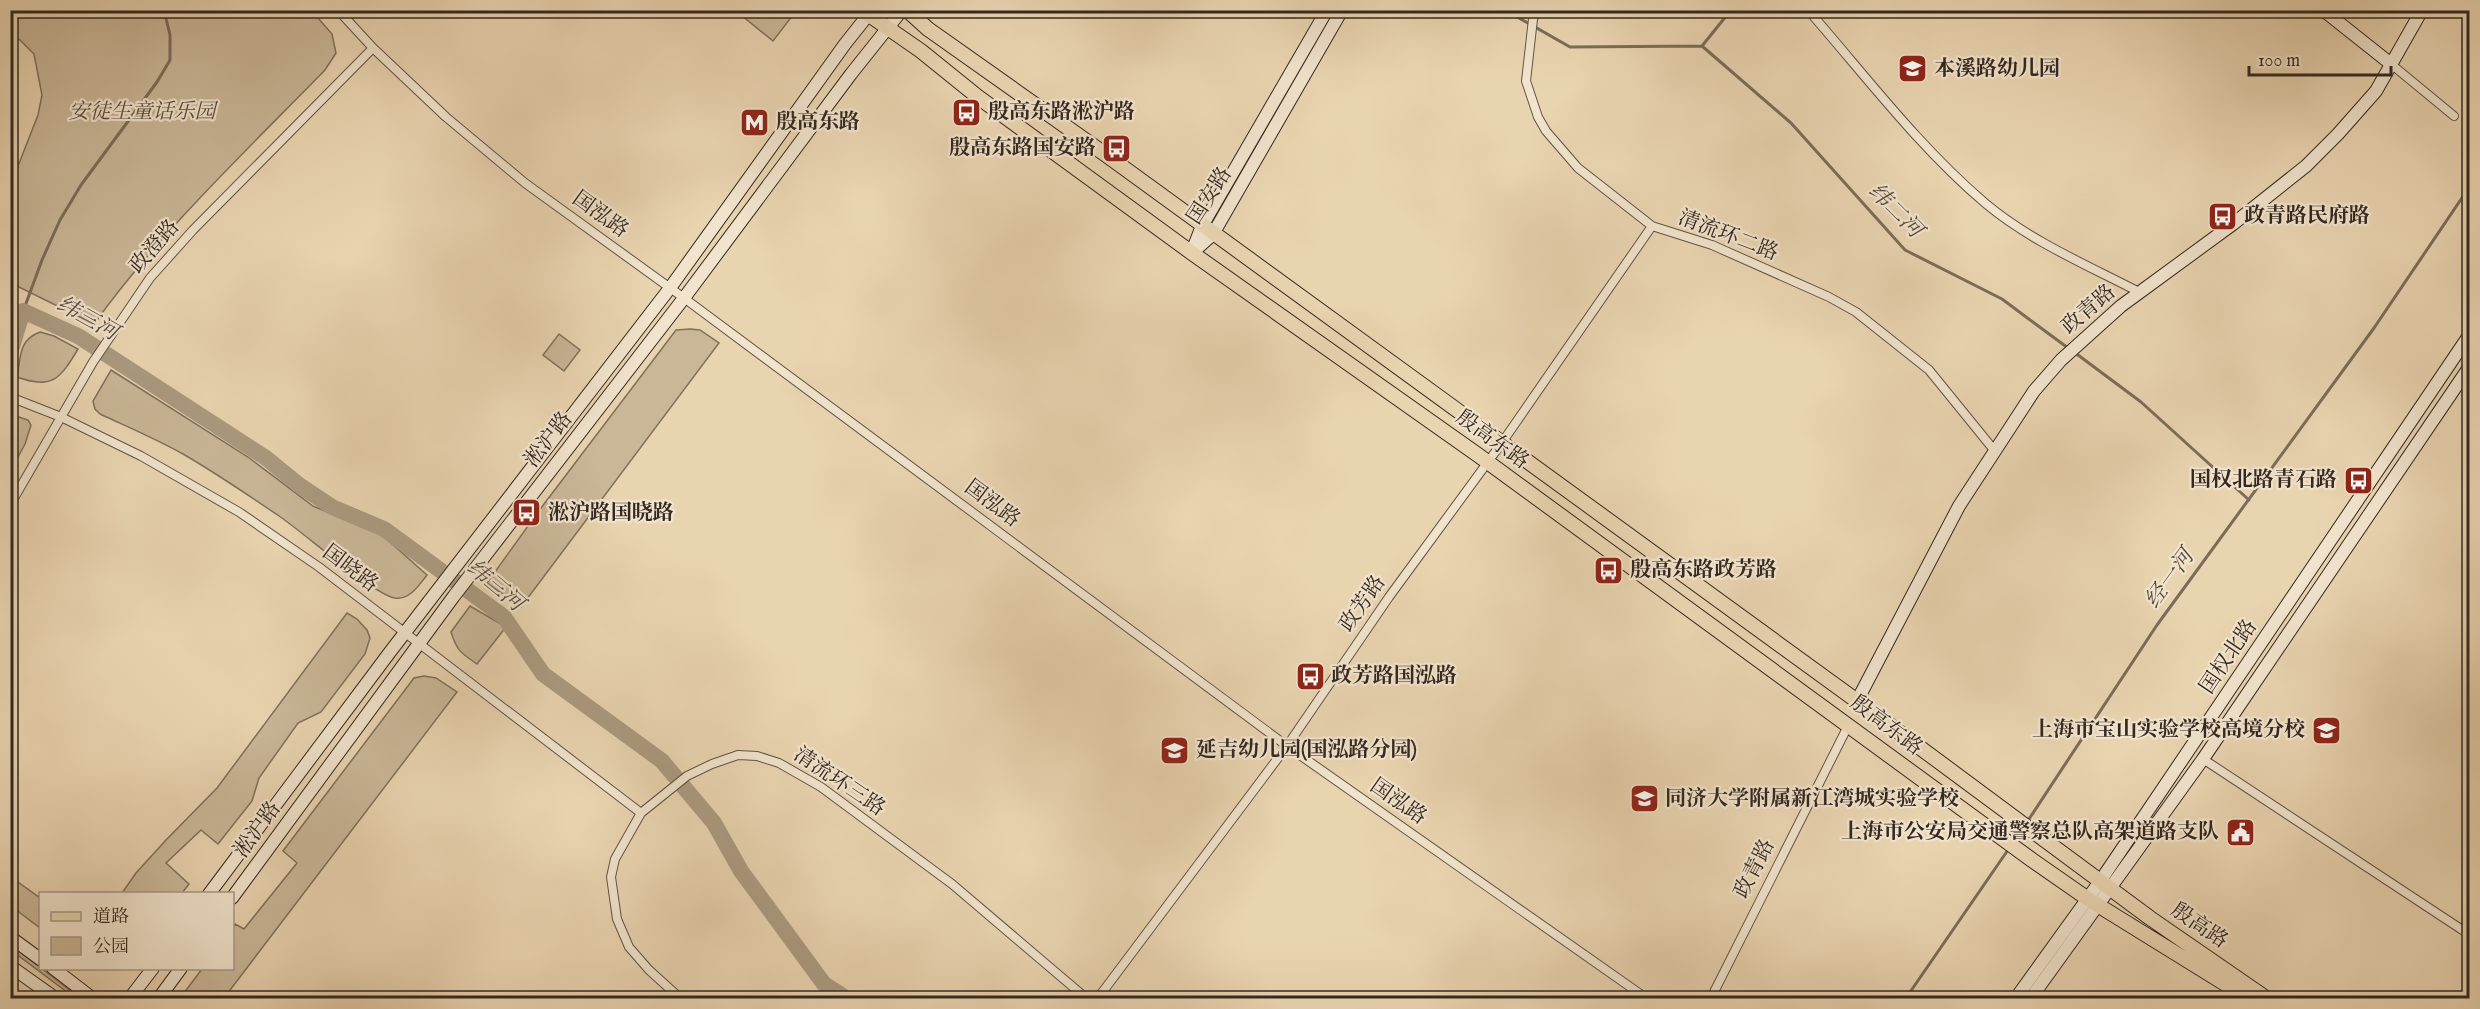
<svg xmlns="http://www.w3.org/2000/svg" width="2480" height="1009" viewBox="0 0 2480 1009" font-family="'IM FELL English','Noto Serif SC',serif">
<rect width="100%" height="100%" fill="#e9d4b0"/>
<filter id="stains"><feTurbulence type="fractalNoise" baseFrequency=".00333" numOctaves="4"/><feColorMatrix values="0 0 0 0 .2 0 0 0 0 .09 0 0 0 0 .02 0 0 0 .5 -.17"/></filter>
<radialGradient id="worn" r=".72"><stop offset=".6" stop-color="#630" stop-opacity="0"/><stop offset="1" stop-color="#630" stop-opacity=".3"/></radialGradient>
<path fill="#cab798" stroke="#7e705d" stroke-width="1.5" d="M 11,10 L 312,11 L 332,34 L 336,53 L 325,70 C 245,152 161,231 94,324 L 17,286 L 11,302 L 11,184 L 38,115 L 42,95 L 34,54 L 20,40 L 11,34 Z
M 736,11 L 796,11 L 773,41 Z
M 690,329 L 700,330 L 719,343 L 521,607 L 487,583 L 541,508 L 676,330 Z
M 40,332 L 54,336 L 78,349 C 60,379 52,390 17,377 C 21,358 18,340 40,332 Z
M 559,334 L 580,350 L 564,371 L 543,355 Z
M 111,370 L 248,457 L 313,506 L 382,535 L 427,575 C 419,585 410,600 395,598 C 373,594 303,532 279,516 C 248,495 216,473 183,454 C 156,439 128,427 100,414 L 95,409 L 93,401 Z
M 19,417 L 28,420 L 31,425 L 25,444 L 11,470 L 11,427 Z
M 470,606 L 506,627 L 477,664 C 461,653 457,651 451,632 Z
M 347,613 L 357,619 L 367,630 L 370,638 L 365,654 L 321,712 L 298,723 L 259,778 L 252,801 L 218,844 L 201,830 L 166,863 L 189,884 L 182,893 L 122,893 L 136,873 L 166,840 L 217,788 Z
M 424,676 L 436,678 L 457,692 L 224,998 L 180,998 L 202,969 L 232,968 L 233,927 L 235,924 L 244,929 L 297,863 L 283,851 L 414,678 Z
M 11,877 L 40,898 L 40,928 L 11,906 Z
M 11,945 L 80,998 L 75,998 L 11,950 Z"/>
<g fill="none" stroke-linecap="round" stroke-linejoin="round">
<path stroke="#7b6c5a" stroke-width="3" d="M 1505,10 L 1570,47 L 1702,46 L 1791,123 L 1905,250 L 2002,299 L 2068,348
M 1702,46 L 1731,10
M 21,317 L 42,260 L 60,220 L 81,185 L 157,82 L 170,60 L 170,35 L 164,10
M 2074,352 L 2141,402 L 2249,500
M 2027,822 L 2157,625 L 2374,328 L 2470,186
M 2013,842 L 2023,827
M 1906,998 L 2010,847"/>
<path stroke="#ab9a80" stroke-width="16" d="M 23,311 L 78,336 L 266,458 L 299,485 L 332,507 L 384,529 L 504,617 L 543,674 L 662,761 L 714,823 L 741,871 L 824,984 L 846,998
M 10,353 L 21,317"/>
<defs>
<path id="street" d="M 338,10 L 373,48 L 446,117 L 525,183 L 684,298 L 1287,746 L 1646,998
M 1537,10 L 1533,19 L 1526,81 L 1538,117 L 1546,131 L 1578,168 L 1652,226 L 1712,245 L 1829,297 L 1856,312 L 1929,370 L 1994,450
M 1808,10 C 1865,75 1919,147 1985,203 C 2030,241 2087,265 2139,292
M 2391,64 L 2454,116
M 10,397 L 61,417 L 141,456 L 239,512 L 319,567 L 641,813
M 10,505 L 93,362 L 150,278 L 193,230 L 373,48
M 2203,759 L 2470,935
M 680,998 L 649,970 L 629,947 L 617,919 L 611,877 L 615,859 L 641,813 L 687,776 L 712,764 L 738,755 L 757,756 L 779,763 L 821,787 L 952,884 L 1086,998
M 1098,998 L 1287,746 L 1389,597 L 1501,444 L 1652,226
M 1711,998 L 1849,724"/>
<path id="secondary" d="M 2323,10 L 2391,64
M 1193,249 L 1202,226 L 1327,10
M 1192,253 L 1213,234 L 1342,10
M 1857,701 L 1959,506 L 2034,391 L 2061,360 L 2121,306 L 2233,224 L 2306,166 L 2338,134 L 2376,91 L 2422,10
M 209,894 L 390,652 L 670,288 L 845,44 L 872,10
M 232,898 L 454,596 L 684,298 L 851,74 L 902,10
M 10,937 L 40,959
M 10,966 L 55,998
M 53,968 L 92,998
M 130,998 L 153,968
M 159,998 L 181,968
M 2016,998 L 2101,880 L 2470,334
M 2031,998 L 2203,759 L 2470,366"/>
<path id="primary" d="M 862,10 L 921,51 L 978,97 L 1192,253 L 1478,455 L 2032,860 L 2088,899 L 2248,998
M 907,10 L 928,29 L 1109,157 L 1857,701 L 2150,918 L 2266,998"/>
</defs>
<use href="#street" stroke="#605346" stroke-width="10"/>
<use href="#secondary" stroke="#332822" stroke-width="14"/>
<use href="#primary" stroke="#332822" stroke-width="16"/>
<use href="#street" stroke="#f1e3cc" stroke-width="8"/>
<use href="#secondary" stroke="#f1e3cc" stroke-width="12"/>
<use href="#primary" stroke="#e9d4b0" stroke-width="14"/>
</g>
<defs>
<symbol id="school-square" viewBox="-11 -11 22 22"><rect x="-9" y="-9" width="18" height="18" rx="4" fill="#8f2418" stroke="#f1e3cc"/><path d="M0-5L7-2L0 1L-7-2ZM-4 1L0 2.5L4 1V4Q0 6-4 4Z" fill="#fff"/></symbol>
<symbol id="bus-square" viewBox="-11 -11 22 22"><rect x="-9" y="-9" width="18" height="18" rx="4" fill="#8f2418" stroke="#f1e3cc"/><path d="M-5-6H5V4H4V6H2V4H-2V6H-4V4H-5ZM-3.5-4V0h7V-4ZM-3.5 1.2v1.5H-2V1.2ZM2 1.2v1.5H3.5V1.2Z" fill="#fff"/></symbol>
<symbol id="metro-square" viewBox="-11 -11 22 22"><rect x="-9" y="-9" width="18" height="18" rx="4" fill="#8f2418" stroke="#f1e3cc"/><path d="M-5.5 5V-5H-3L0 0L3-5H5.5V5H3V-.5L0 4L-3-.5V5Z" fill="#fff"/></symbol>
<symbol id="civic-square" viewBox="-11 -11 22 22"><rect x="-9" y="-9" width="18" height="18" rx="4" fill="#8f2418" stroke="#f1e3cc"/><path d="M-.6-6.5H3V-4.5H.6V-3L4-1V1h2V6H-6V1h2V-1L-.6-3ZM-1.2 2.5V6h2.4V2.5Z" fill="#fff"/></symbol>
</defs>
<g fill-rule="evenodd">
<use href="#school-square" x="1896" y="52" width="33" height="33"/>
<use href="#bus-square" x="950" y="96" width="33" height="33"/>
<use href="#metro-square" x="738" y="106" width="33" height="33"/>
<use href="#bus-square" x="1100" y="132" width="33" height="33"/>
<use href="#bus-square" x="2206" y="200" width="33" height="33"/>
<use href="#bus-square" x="2342" y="464" width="33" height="33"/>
<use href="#bus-square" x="510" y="496" width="33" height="33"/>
<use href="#bus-square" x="1592" y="554" width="33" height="33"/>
<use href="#bus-square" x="1294" y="660" width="33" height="33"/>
<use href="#school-square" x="2310" y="714" width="33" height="33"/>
<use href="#school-square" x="1158" y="734" width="33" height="33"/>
<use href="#school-square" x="1628" y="782" width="33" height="33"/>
<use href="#civic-square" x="2224" y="816" width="33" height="33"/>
</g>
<g text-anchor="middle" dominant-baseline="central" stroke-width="4.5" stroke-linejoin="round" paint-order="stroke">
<g font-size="21" font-weight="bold" fill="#332822" stroke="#f1e3cc" text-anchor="start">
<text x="1934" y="69">本溪路幼儿园</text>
<text x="988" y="112">殷高东路淞沪路</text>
<text x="776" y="122">殷高东路</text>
<text x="1096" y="148" text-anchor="end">殷高东路国安路</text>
<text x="2244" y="216">政青路民府路</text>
<text x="2337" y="480" text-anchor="end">国权北路青石路</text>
<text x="548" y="513">淞沪路国晓路</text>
<text x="1630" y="570">殷高东路政芳路</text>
<text x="1331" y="676">政芳路国泓路</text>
<text x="2305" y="730" text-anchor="end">上海市宝山实验学校高境分校</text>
<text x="1196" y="750">延吉幼儿园(国泓路分园)</text>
<text x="1665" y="799">同济大学附属新江湾城实验学校</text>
<text x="2219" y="832" text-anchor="end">上海市公安局交通警察总队高架道路支队</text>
</g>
<g font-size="21" font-style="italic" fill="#594c40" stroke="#f1e3cc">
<text x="142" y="112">安徒生童话乐园</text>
</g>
<g font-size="21" fill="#332822" stroke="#f1e3cc">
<text transform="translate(1210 196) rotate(-57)">国安路</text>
<text transform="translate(600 215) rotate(36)">国泓路</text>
<text transform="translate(1728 236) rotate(21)">清流环二路</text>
<text transform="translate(155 247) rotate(-49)">政澄路</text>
<text transform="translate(2089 310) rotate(-41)">政青路</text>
<text transform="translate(549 440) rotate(-52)">淞沪路</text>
<text transform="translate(1492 440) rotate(36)">殷高东路</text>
<text transform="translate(992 504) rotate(37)">国泓路</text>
<text transform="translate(350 569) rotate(37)">国晓路</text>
<text transform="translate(1363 604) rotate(-55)">政芳路</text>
<text transform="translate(2229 657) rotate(-56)">国权北路</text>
<text transform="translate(1886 726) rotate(37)">殷高东路</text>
<text transform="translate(839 782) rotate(34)">清流环三路</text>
<text transform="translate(1398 802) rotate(35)">国泓路</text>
<text transform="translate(258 830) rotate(-54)">淞沪路</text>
<text transform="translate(1755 869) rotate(-63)">政青路</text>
<text transform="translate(2199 926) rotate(34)">殷高路</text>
</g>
<g font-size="22" font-style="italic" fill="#574a3e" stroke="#f1e3cc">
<text transform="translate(1895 211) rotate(45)">纬二河</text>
<text transform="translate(87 319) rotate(29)">纬三河</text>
<text transform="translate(2170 579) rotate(-54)">经一河</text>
<text transform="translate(495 586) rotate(40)">纬三河</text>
</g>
</g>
<rect width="2480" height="1009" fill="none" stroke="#e9d4b0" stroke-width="36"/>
<rect x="12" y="12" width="2456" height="985" fill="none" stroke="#332822" stroke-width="3"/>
<rect x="18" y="18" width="2444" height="973" fill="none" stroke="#332822" stroke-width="1.5"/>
<rect x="39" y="892" width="195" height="78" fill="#f1e3cc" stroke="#a59888" stroke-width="1.5"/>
<rect x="51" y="912" width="30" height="9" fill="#e9d4b0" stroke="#a59888" stroke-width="1.5"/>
<text x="93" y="922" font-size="18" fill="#332822">道路</text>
<rect x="51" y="937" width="30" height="18" fill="#cab798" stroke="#a59888" stroke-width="1.5"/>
<text x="93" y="952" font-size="18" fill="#332822">公园</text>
<path d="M2249 66v9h142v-9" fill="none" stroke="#332822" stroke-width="3"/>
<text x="2258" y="66" font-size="18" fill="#332822" stroke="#f1e3cc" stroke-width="4.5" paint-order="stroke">100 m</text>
<rect width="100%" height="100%" filter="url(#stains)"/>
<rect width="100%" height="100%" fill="url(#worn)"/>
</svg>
